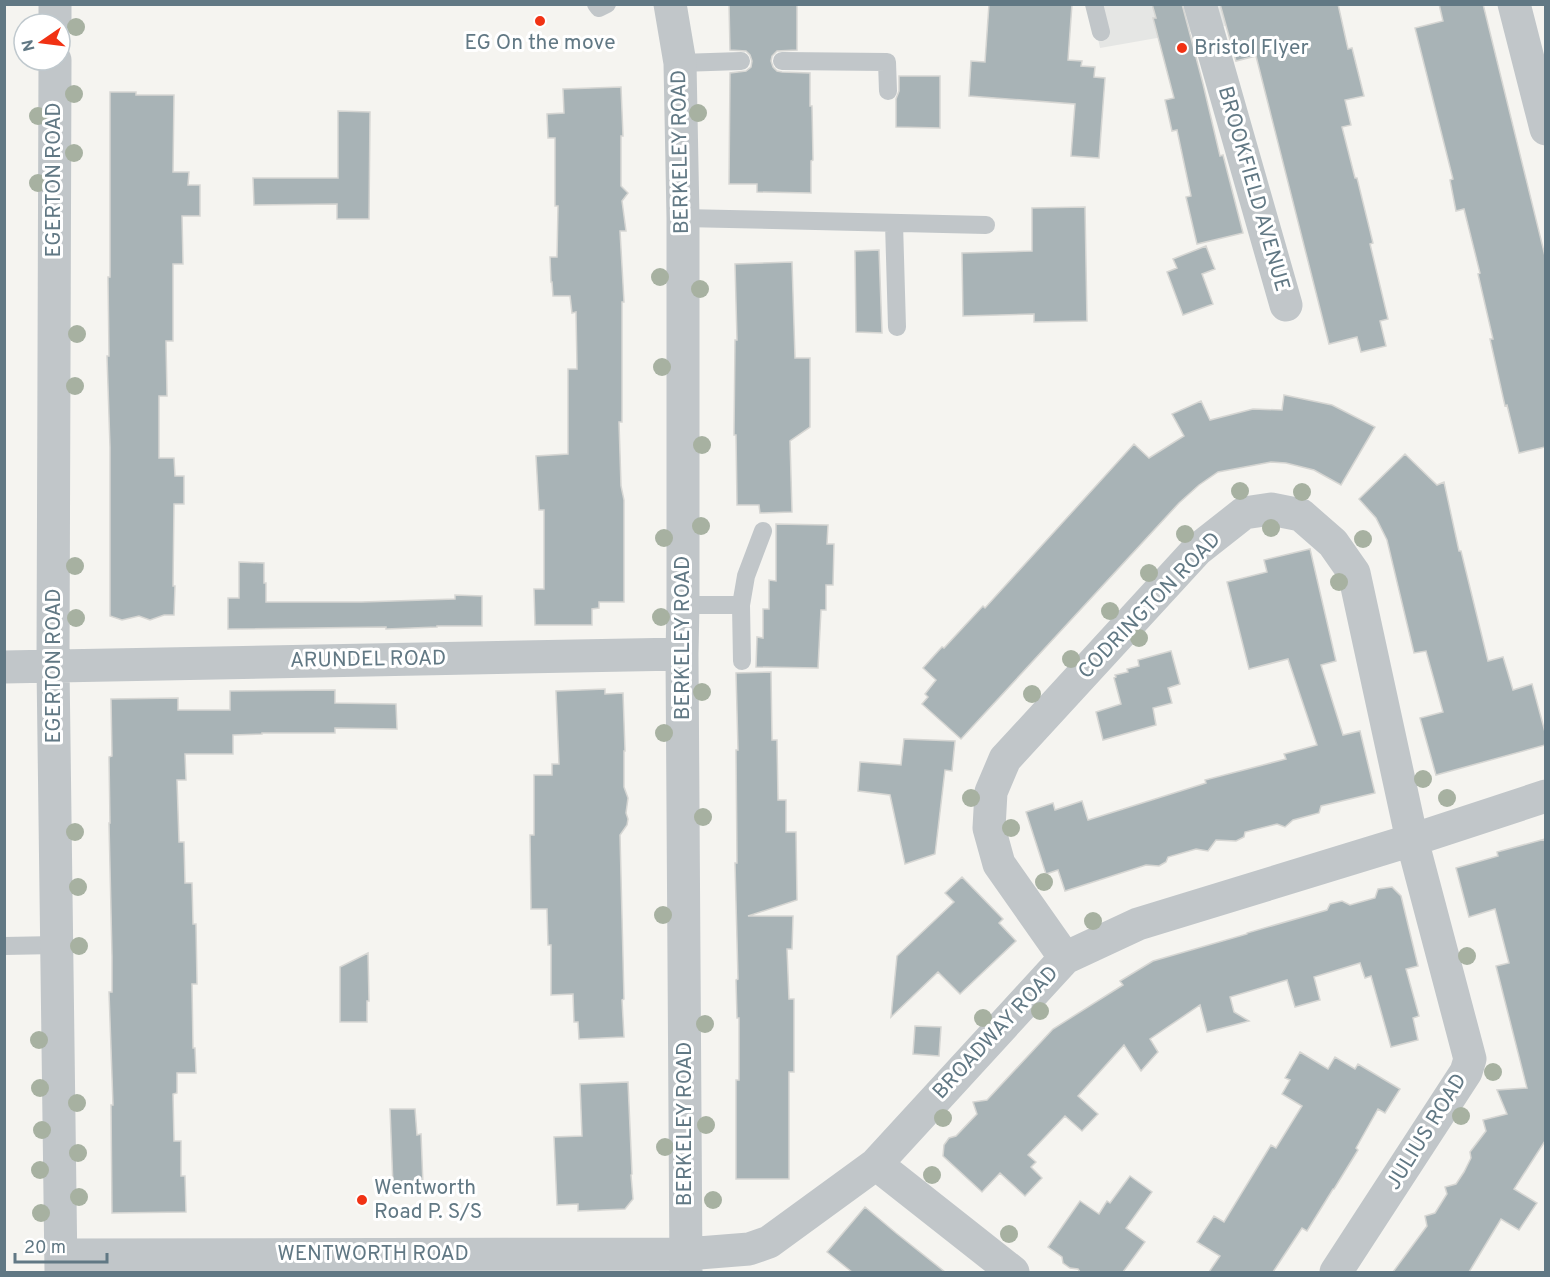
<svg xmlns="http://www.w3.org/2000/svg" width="1550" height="1277" viewBox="0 0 1550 1277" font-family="Overpass,sans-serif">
<rect width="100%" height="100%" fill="#f5f4f0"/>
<path fill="#e5e6e4" d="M 1091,4 L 1344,5 L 1100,48 Z"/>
<path fill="#a8b3b6" stroke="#d6d6d3" stroke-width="1.5" d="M 729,4 L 797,4 L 797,50 L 777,51 L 772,56 L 771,61 L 773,67 L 777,71 L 782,72 L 810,73 L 810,106 L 812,106 L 813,160 L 811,161 L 811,193 L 757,192 L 757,184 L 729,184 L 730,73 L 746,71 L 751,67 L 752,61 L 750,55 L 746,51 L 730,50 Z
M 989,4 L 1072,4 L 1068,60 L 1082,61 L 1081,66 L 1095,67 L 1094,77 L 1105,78 L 1099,158 L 1071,156 L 1075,104 L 969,96 L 971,61 L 985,62 Z
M 1152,4 L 1182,4 L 1203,84 L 1220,156 L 1223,155 L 1243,233 L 1197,244 L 1186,197 L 1191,196 L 1177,130 L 1172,131 L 1165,100 L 1174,98 L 1153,18 L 1156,18 Z
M 1220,4 L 1338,4 L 1348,49 L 1352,48 L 1364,96 L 1345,100 L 1351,125 L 1342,127 L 1355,178 L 1357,178 L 1373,243 L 1370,244 L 1388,319 L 1380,321 L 1386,346 L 1361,352 L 1357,337 L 1329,344 L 1256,56 L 1236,61 Z
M 1439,4 L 1483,4 L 1545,256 L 1545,447 L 1519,453 L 1507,405 L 1505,406 L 1490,339 L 1493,339 L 1478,274 L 1480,273 L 1464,209 L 1456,211 L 1450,180 L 1453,179 L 1415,28 L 1443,21 Z
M 899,76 L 940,76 L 940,128 L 896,127 L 896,99 L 899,91 Z
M 621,87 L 623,136 L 621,136 L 621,186 L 628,193 L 622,201 L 626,231 L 620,231 L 624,302 L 622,302 L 622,422 L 619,422 L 621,486 L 624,500 L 624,602 L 599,602 L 599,608 L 592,609 L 592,625 L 535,625 L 534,589 L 544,589 L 544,510 L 539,510 L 536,456 L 568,454 L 568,369 L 577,369 L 576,312 L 572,313 L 570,296 L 553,296 L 552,282 L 551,282 L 550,257 L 557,257 L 558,206 L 555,206 L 555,138 L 548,138 L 547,114 L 564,113 L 563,89 Z
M 110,92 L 136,92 L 136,95 L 174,95 L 173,172 L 189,172 L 188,185 L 200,185 L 200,216 L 182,216 L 183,264 L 173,264 L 173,341 L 166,341 L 167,396 L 159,396 L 159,458 L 174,458 L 175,476 L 184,476 L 184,504 L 174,504 L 173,586 L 175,586 L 174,615 L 164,615 L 150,620 L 139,616 L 122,620 L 110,616 L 110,447 L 107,356 L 109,356 L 108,277 L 110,277 Z
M 338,111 L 370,112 L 369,219 L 337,219 L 337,204 L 254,205 L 253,178 L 338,178 Z
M 1085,207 L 1087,321 L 1034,322 L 1034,314 L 963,316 L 962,253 L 1032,251 L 1032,208 Z
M 1206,246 L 1215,269 L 1202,274 L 1213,304 L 1183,315 L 1167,272 L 1177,268 L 1173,259 Z
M 879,250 L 882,333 L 856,332 L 855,251 Z
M 792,262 L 795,358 L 810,358 L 810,427 L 790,441 L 792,512 L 760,513 L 759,505 L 737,505 L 736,435 L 734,435 L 735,340 L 737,340 L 735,264 Z
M 1284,395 L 1332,405 L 1375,427 L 1341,485 L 1314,470 L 1286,463 L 1271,462 L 1218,472 L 1199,485 L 1179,503 L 961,739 L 922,704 L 928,697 L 925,694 L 936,680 L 923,668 L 942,647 L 944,648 L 983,606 L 985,608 L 1134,444 L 1149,458 L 1184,436 L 1172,414 L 1201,401 L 1210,420 L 1253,409 L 1282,410 Z
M 1405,454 L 1437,485 L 1444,482 L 1459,551 L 1461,551 L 1488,661 L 1503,657 L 1513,690 L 1532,684 L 1545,732 L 1545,745 L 1436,775 L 1420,718 L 1443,712 L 1426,651 L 1414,653 L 1387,540 L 1376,518 L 1359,499 Z
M 776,524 L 828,525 L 827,544 L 834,544 L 833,585 L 826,585 L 826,610 L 821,610 L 818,668 L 756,667 L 757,637 L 763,638 L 763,609 L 769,609 L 769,580 L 776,581 Z
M 1310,549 L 1336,661 L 1321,665 L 1343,735 L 1360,731 L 1375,793 L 1321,806 L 1319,813 L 1293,820 L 1285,827 L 1277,824 L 1245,832 L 1244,837 L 1236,841 L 1216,840 L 1208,851 L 1196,849 L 1168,857 L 1166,862 L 1159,866 L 1146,865 L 1065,891 L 1058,870 L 1046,874 L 1026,812 L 1053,803 L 1055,810 L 1082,801 L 1088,820 L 1206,783 L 1205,780 L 1286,759 L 1284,754 L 1317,745 L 1288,659 L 1249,669 L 1227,582 L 1267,572 L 1264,560 Z
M 239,562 L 264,563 L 264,583 L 266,583 L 266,602 L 362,602 L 455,599 L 455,595 L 482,596 L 482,626 L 437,626 L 437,627 L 386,629 L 386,627 L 228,629 L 228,598 L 239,598 Z
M 1171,651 L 1180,684 L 1168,688 L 1172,703 L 1153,708 L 1156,725 L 1103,740 L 1096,712 L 1121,704 L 1114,678 L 1116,677 L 1115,675 L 1128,672 L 1127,669 L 1139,666 L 1138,660 Z
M 771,672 L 772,740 L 777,740 L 778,800 L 786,800 L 786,832 L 796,832 L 797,900 L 748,916 L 793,916 L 792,949 L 787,949 L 789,999 L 794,999 L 794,1072 L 789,1072 L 789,1179 L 736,1179 L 736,1080 L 739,1080 L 739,1018 L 737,1018 L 736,980 L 738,979 L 735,863 L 737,863 L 736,750 L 738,750 L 736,673 Z
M 605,689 L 605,694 L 623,693 L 625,751 L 624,751 L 624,787 L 628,798 L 626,813 L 628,819 L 627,825 L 620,835 L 624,999 L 622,1000 L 624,1037 L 579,1039 L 578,1022 L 574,1022 L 573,994 L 551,995 L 551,945 L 548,945 L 547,909 L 531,909 L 530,835 L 534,835 L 534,775 L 552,775 L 552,764 L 559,764 L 556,691 Z
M 335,690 L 335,703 L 396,704 L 397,729 L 335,728 L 335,733 L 262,733 L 262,734 L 233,735 L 233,754 L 185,754 L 186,780 L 177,780 L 179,842 L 184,842 L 185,883 L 192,883 L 193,924 L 196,924 L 197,984 L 192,984 L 193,1048 L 195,1048 L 196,1073 L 177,1073 L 177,1093 L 173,1094 L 174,1141 L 181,1141 L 181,1176 L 185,1176 L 186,1212 L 112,1213 L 111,1105 L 113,1105 L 109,992 L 112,992 L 112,956 L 109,823 L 110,823 L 109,757 L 112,756 L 111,699 L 178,698 L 178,710 L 230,710 L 230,691 Z
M 904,739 L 955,741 L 952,771 L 945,770 L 935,854 L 905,864 L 890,795 L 858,791 L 860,762 L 901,765 Z
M 1545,839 L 1545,1141 L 1514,1189 L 1537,1203 L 1519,1230 L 1501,1219 L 1469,1272 L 1393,1272 L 1427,1226 L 1425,1216 L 1435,1213 L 1447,1194 L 1445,1187 L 1456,1184 L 1464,1172 L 1471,1158 L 1470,1152 L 1486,1131 L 1483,1120 L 1507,1114 L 1497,1090 L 1527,1088 L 1496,966 L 1509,963 L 1495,909 L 1469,917 L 1456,868 L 1498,856 L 1497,852 Z
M 962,877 L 1003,919 L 999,923 L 1016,941 L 960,994 L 938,972 L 891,1017 L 897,956 L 954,902 L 945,893 Z
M 1392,887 L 1401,896 L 1418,966 L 1406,969 L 1419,1016 L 1413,1018 L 1418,1040 L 1391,1047 L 1371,976 L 1365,978 L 1360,963 L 1314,977 L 1320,1000 L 1295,1007 L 1287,980 L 1230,997 L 1234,1012 L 1249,1021 L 1207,1032 L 1200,1005 L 1150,1039 L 1158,1052 L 1141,1071 L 1124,1045 L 1078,1096 L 1098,1114 L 1082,1131 L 1065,1116 L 1028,1155 L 1036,1162 L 1031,1167 L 1042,1178 L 1025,1196 L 1000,1173 L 982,1192 L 943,1156 L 944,1145 L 949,1138 L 956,1136 L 977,1114 L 973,1102 L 987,1100 L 1053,1029 L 1123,985 L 1120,981 L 1153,961 L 1247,934 L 1247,933 L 1327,910 L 1330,904 L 1342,901 L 1350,905 L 1364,901 L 1375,898 L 1378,889 Z
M 368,953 L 369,1001 L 367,1001 L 367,1022 L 340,1022 L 340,967 Z
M 915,1026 L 941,1027 L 939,1056 L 913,1054 Z
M 1300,1052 L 1328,1069 L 1335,1057 L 1355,1069 L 1358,1064 L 1400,1089 L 1385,1113 L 1378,1109 L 1356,1148 L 1358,1150 L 1334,1189 L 1333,1189 L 1307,1231 L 1302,1228 L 1273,1272 L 1209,1272 L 1220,1256 L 1197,1242 L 1214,1216 L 1224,1222 L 1271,1145 L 1276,1148 L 1302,1106 L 1282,1094 L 1290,1080 L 1285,1078 Z
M 628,1082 L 632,1174 L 631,1175 L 633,1199 L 625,1209 L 578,1211 L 578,1204 L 557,1205 L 554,1137 L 582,1136 L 580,1084 Z
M 390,1109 L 415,1109 L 417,1135 L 421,1134 L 423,1185 L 393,1186 Z
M 1130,1176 L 1152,1192 L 1126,1228 L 1145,1242 L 1123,1272 L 1080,1272 L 1078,1269 L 1070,1268 L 1063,1263 L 1062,1257 L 1048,1247 L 1080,1201 L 1099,1214 L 1107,1201 L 1110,1203 Z
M 865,1207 L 896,1233 L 945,1272 L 852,1272 L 827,1252 Z"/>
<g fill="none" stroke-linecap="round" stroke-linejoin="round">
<path stroke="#c1c6c9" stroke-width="18" d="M 596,4 L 599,8 L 607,4
M 1094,4 L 1101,32
M 782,61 L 887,62 L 888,91
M 680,63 L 741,61
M 683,218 L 986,225
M 894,223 L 897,327
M 683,605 L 741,605
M 742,661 L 741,605 L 746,576 L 763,531
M 4,946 L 57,945"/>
<path stroke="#c1c6c9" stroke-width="33" d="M 670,4 L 680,63 L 683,218 L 683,605 L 682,654 L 686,1272
M 1200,4 L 1286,305
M 1514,4 L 1546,129
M 55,24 L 55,4
M 55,60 L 53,666 L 61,1272
M 4,667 L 682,654
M 1065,958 L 999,864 L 989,828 L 991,792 L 1005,759 L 1197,550 L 1244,513 L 1271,509 L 1301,515 L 1333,543 L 1354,573 L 1412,840 L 1470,1059 L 1466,1072 L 1336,1272
M 876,1164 L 1013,1272
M 61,1255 L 686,1254 L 749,1249 L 769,1242 L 876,1164 L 1065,958 L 1138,924 L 1412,840 L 1546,796"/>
</g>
<g fill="#a7b1a1">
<circle cx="76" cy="27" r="9"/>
<circle cx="74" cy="94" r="9"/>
<circle cx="698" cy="113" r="9"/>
<circle cx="38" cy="116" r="9"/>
<circle cx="74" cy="153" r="9"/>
<circle cx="38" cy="183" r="9"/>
<circle cx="660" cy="277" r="9"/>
<circle cx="700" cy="289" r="9"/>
<circle cx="77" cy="334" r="9"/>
<circle cx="662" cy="367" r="9"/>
<circle cx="75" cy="386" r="9"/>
<circle cx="702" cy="445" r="9"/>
<circle cx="1240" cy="491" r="9"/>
<circle cx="1302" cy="492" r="9"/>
<circle cx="701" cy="526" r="9"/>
<circle cx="1271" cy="528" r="9"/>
<circle cx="1185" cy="534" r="9"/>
<circle cx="664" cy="538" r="9"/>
<circle cx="1363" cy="539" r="9"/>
<circle cx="75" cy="566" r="9"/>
<circle cx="1149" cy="573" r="9"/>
<circle cx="1339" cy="582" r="9"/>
<circle cx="1110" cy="611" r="9"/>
<circle cx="661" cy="617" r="9"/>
<circle cx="76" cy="618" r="9"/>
<circle cx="1139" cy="638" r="9"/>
<circle cx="1071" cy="659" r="9"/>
<circle cx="702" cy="692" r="9"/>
<circle cx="1032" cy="694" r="9"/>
<circle cx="664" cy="733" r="9"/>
<circle cx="1423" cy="779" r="9"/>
<circle cx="971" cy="798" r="9"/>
<circle cx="1447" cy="798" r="9"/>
<circle cx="703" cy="817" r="9"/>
<circle cx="1011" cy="828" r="9"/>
<circle cx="75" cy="832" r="9"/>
<circle cx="1044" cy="882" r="9"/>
<circle cx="78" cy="887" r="9"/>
<circle cx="663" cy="915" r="9"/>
<circle cx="1093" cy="921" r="9"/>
<circle cx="79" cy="946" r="9"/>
<circle cx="1467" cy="956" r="9"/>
<circle cx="1040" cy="1011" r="9"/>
<circle cx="983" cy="1018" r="9"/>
<circle cx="705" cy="1024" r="9"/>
<circle cx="39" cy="1040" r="9"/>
<circle cx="1493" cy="1072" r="9"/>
<circle cx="40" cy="1088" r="9"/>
<circle cx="77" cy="1103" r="9"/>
<circle cx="1461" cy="1116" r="9"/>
<circle cx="943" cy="1118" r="9"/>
<circle cx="706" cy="1125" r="9"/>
<circle cx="42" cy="1130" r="9"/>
<circle cx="665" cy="1147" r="9"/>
<circle cx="78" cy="1153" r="9"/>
<circle cx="40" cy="1170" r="9"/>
<circle cx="932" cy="1175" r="9"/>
<circle cx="79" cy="1197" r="9"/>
<circle cx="713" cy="1200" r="9"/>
<circle cx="41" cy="1213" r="9"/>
<circle cx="1009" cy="1234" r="9"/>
</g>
<g fill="#f13214" stroke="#fff" stroke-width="2">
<circle cx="540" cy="21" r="6"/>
<circle cx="1182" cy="48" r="6"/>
<circle cx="362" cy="1200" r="6"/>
</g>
<g text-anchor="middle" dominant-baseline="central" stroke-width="6" stroke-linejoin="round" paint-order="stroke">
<g font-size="21" fill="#617884" stroke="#fff" text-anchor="start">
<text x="540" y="43" text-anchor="middle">EG On the move</text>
<text x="1194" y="48">Bristol Flyer</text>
<text x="374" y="1188">Wentworth<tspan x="374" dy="24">Road P. S/S</tspan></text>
</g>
<g font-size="21" fill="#617884" stroke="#fff">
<text transform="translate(681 152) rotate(-91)">BERKELEY ROAD</text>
<text transform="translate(54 180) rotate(-90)">EGERTON ROAD</text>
<text transform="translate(1253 189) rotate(74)">BROOKFIELD AVENUE</text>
<text transform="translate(1150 606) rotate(-46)">CODRINGTON ROAD</text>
<text transform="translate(683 638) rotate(-90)">BERKELEY ROAD</text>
<text transform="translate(368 660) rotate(-1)">ARUNDEL ROAD</text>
<text transform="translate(54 666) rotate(-90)">EGERTON ROAD</text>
<text transform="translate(996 1033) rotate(-47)">BROADWAY ROAD</text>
<text transform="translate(685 1124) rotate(-90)">BERKELEY ROAD</text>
<text transform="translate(1427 1132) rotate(-58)">JULIUS ROAD</text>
<text x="373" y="1254">WENTWORTH ROAD</text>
</g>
</g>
<rect width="1550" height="1277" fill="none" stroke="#617884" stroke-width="12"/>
<g transform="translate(42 42) rotate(256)"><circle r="28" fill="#ffffff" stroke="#c0c9ce" stroke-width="1.5"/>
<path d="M0-4.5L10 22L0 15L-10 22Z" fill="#f13214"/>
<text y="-9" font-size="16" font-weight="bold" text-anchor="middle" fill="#617884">N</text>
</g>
<path d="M15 1253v9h92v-9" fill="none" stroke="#617884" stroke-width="3"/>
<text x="24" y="1253" font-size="18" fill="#617884" stroke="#ffffff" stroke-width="4.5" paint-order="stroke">20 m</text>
</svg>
